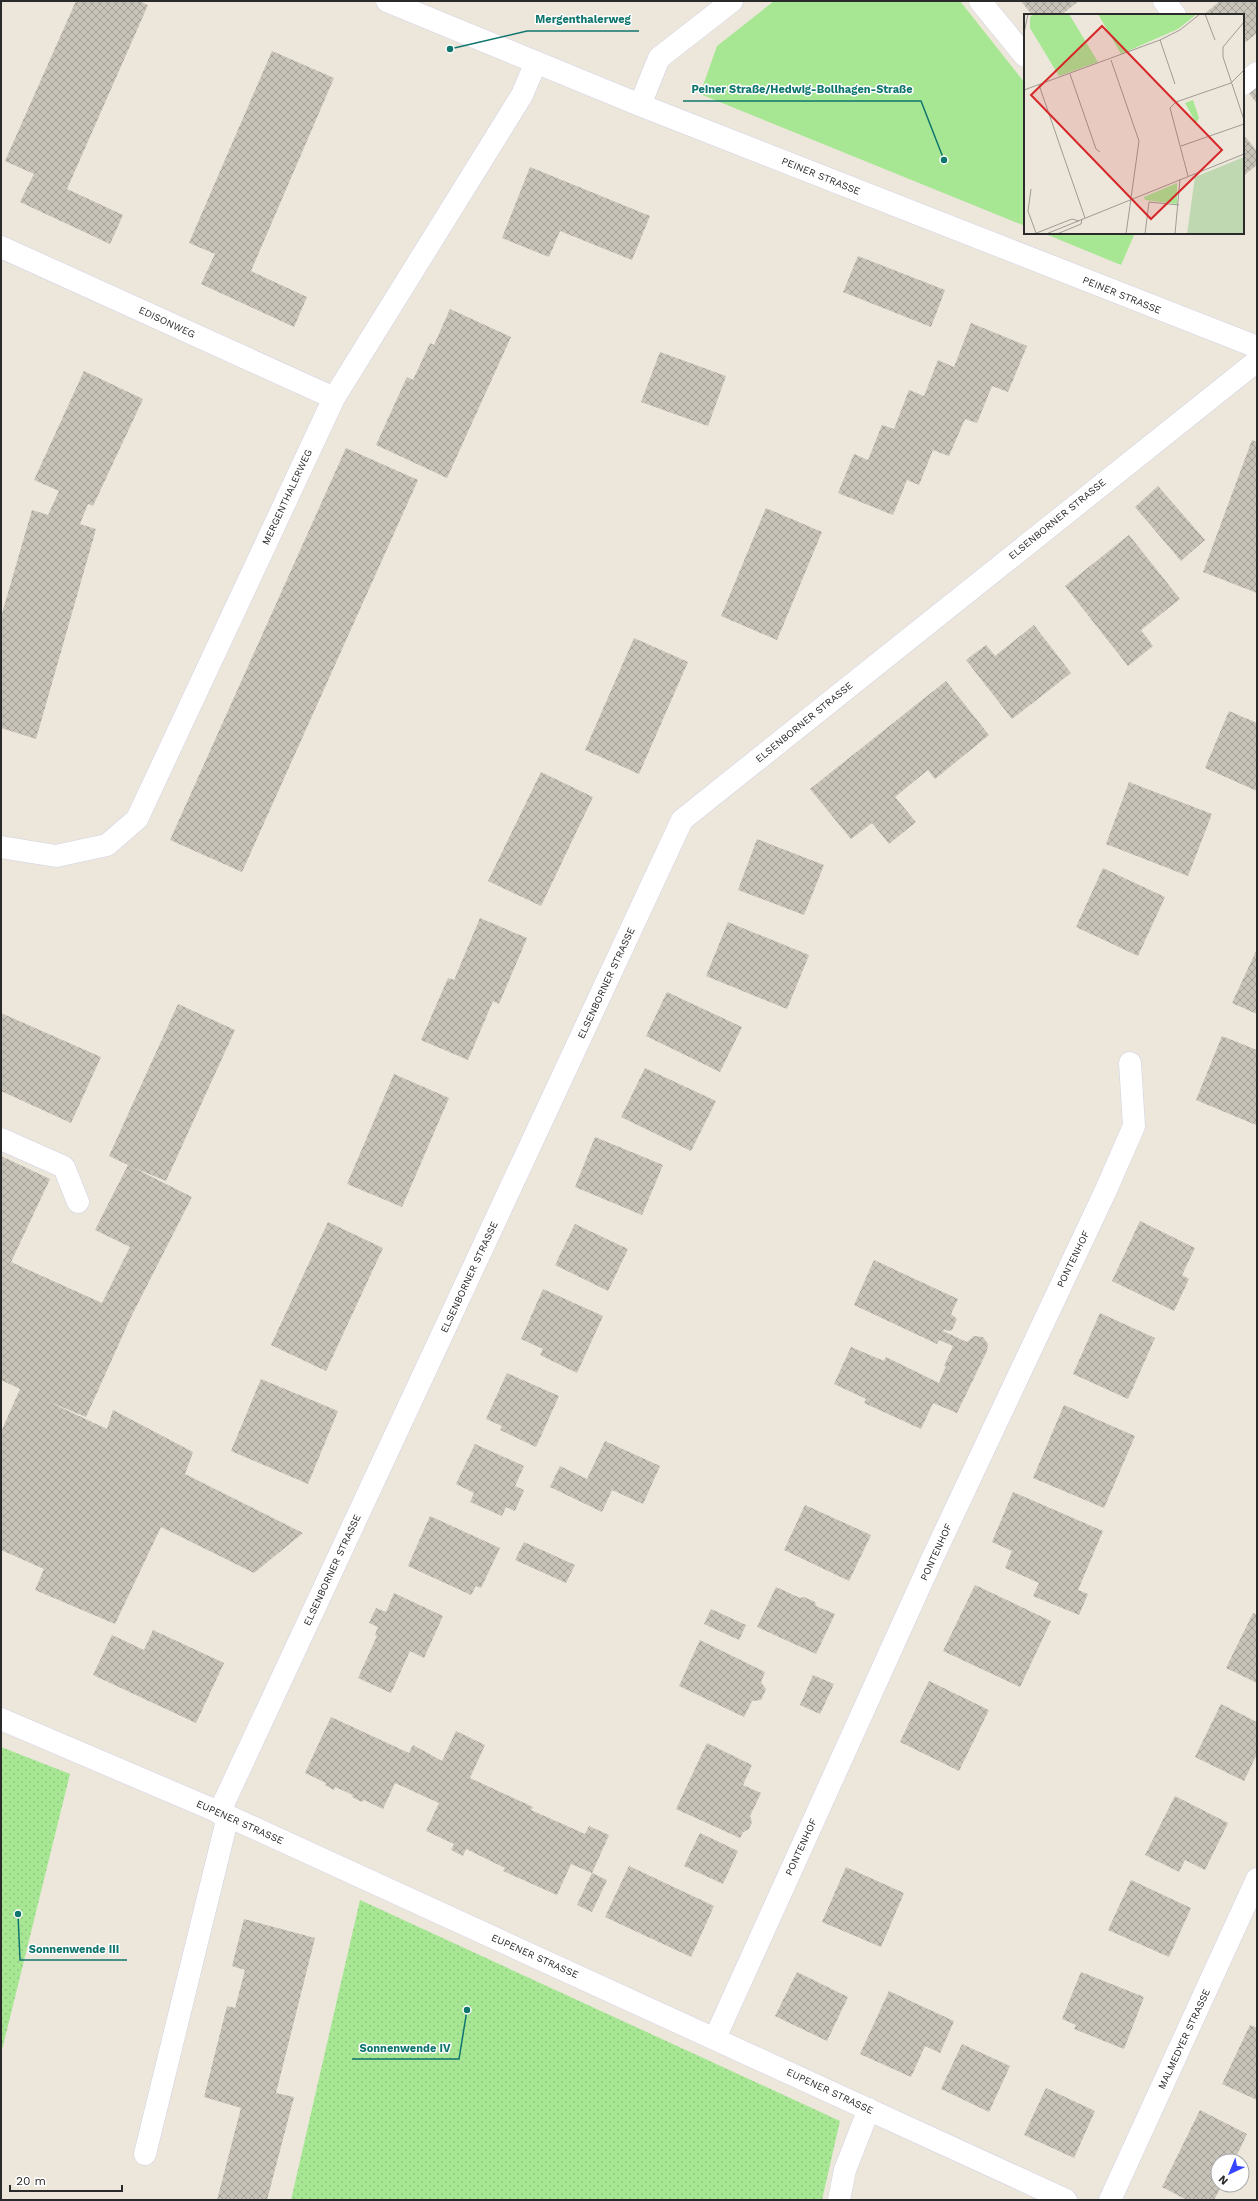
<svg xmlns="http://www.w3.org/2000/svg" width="1258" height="2201" viewBox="0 0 1258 2201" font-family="'Work Sans',sans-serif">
<defs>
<pattern id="garden-dots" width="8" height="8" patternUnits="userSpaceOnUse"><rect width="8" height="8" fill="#a7e794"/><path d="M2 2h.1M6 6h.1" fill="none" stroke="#90c680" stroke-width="1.8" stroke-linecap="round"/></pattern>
<pattern id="building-cross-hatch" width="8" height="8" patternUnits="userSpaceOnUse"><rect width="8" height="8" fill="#c8c4ba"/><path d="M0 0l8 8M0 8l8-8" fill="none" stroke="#a39f97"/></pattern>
</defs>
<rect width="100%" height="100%" fill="#ede7db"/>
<path fill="#a7e794" d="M 774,1 L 960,1 L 1025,83 L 1025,226 L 700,94 L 717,46 Z
M 1043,233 L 1135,233 L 1121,265 Z"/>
<path fill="url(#garden-dots)" d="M 1,1747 L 70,1774 L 1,2054 Z
M 360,1900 L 840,2121 L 822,2200 L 291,2200 Z"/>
<path fill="url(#building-cross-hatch)" d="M 76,1 L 139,1 L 148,5 L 67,189 L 123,215 L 110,244 L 20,202 L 34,174 L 5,161 Z
M 1021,1 L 1079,1 L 1061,15 L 1032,15 Z
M 1220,1 L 1257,1 L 1257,33 L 1243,44 L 1243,15 L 1203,15 Z
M 272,51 L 334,78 L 251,271 L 307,297 L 294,327 L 201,284 L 215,254 L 189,243 Z
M 1257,87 L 1257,104 L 1249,93 Z
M 1243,134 L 1257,151 L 1257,165 L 1243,176 Z
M 530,167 L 650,216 L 632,260 L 560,231 L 549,257 L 502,238 Z
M 858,256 L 945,290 L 931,327 L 843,292 Z
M 450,309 L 511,337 L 447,478 L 376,445 L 407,377 L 413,380 L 430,343 L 434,345 Z
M 971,323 L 1027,346 L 1008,392 L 992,386 L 977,423 L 965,419 L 949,456 L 933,450 L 919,485 L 907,480 L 893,515 L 838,493 L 854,454 L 868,460 L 882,425 L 894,429 L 909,390 L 924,396 L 938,360 L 954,367 Z
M 660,352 L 726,376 L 708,426 L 641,402 Z
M 84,371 L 143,399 L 93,506 L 88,504 L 80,524 L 96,529 L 36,739 L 1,728 L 1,617 L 32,510 L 48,515 L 59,491 L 34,480 Z
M 1252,440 L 1257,442 L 1257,593 L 1203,572 Z
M 346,448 L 418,480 L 242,872 L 170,840 Z
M 1158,486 L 1205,540 L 1181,561 L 1135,507 Z
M 766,508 L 822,532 L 777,640 L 721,616 Z
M 1129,535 L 1180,599 L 1141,630 L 1153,646 L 1128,666 L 1065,586 Z
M 1034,625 L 1071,673 L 1012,719 L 966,660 L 986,645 L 995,656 Z
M 634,638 L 688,662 L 639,774 L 585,750 Z
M 946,681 L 989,735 L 935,779 L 928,770 L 895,797 L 916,822 L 889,844 L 872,823 L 851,839 L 810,789 Z
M 1229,711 L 1257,723 L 1257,791 L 1205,768 Z
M 541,772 L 593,797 L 541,906 L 488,881 Z
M 1129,782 L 1212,814 L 1188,876 L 1106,844 Z
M 757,839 L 824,865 L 804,915 L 738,890 Z
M 1103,868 L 1165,897 L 1138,956 L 1076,927 Z
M 480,918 L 527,938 L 499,1004 L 493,1001 L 468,1060 L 421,1040 L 448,978 L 454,980 Z
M 728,922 L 809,955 L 787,1009 L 706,976 Z
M 1257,949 L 1257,1014 L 1232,1003 Z
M 667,992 L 742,1027 L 720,1072 L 646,1036 Z
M 178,1004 L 235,1030 L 166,1181 L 132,1167 L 192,1197 L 131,1317 L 86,1417 L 47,1401 L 107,1429 L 113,1410 L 193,1452 L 185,1474 L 303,1533 L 254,1573 L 161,1527 L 115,1624 L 35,1590 L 44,1569 L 1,1550 L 1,1432 L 20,1389 L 1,1380 L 1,1156 L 50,1179 L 11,1262 L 102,1303 L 130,1247 L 95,1230 L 128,1165 L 109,1156 Z
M 1,1013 L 101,1057 L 71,1123 L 1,1091 Z
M 1222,1036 L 1257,1050 L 1256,1125 L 1196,1100 Z
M 645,1068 L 716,1101 L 691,1151 L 621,1117 Z
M 394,1074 L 449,1098 L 402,1207 L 347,1184 Z
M 595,1137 L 663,1165 L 642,1215 L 575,1187 Z
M 1140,1221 L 1195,1248 L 1182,1275 L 1189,1279 L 1174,1311 L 1112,1281 Z
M 328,1222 L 383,1248 L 326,1371 L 271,1345 Z
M 575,1224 L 628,1249 L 608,1291 L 555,1265 Z
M 874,1260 L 958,1299 L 951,1314 L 957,1319 L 952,1330 L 948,1331 L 944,1329 L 943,1331 L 967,1342 L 974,1336 L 983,1337 L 988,1344 L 987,1351 L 957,1413 L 933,1403 L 921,1429 L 864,1403 L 866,1399 L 834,1384 L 851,1347 L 884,1361 L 886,1357 L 939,1383 L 946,1366 L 944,1366 L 953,1346 L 939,1340 L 937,1344 L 854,1305 Z
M 543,1289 L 603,1316 L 577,1373 L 540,1355 L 543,1349 L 521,1339 Z
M 1100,1313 L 1155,1338 L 1128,1399 L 1073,1374 Z
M 507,1373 L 559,1396 L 536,1447 L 500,1430 L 502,1426 L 486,1419 Z
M 261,1379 L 338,1411 L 308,1484 L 231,1451 Z
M 1064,1405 L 1135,1436 L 1104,1508 L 1033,1478 Z
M 605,1441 L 660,1466 L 643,1504 L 612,1490 L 602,1512 L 550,1487 L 560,1466 L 587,1479 Z
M 475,1444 L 524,1466 L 515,1486 L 524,1490 L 515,1511 L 506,1507 L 502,1516 L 470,1502 L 474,1493 L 456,1484 Z
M 1013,1492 L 1103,1531 L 1078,1590 L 1088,1594 L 1079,1615 L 1033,1596 L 1039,1583 L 1005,1568 L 1012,1551 L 992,1542 Z
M 805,1505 L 871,1535 L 849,1581 L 784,1550 Z
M 430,1516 L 500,1548 L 481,1588 L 476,1586 L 471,1595 L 408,1566 Z
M 524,1542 L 575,1565 L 566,1583 L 515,1560 Z
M 975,1585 L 1051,1621 L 1020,1687 L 943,1651 Z
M 776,1587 L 800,1598 L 804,1597 L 815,1602 L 816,1606 L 835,1614 L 816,1654 L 757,1627 Z
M 394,1593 L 443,1616 L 424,1658 L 410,1651 L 391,1693 L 358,1678 L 377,1636 L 375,1635 L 378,1627 L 369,1623 L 376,1608 L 386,1612 Z
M 711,1609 L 746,1625 L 739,1640 L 704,1624 Z
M 1253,1613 L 1257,1615 L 1257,1683 L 1226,1668 Z
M 153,1630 L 224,1663 L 196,1723 L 93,1675 L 112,1635 L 144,1650 Z
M 700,1640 L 765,1672 L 761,1682 L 766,1689 L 761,1700 L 752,1701 L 744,1717 L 679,1686 Z
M 813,1675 L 834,1684 L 820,1714 L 800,1705 Z
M 929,1681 L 989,1710 L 959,1771 L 900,1742 Z
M 1221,1704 L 1257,1722 L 1257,1754 L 1244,1781 L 1195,1757 Z
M 331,1717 L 409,1753 L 413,1745 L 442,1761 L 456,1731 L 485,1745 L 470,1778 L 533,1807 L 531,1810 L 585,1834 L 589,1826 L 609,1835 L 592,1873 L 571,1864 L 557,1895 L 503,1871 L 505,1868 L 466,1849 L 463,1856 L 451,1850 L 454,1844 L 426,1831 L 439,1803 L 395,1783 L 383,1809 L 364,1800 L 362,1802 L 352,1797 L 353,1795 L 335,1787 L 334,1790 L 325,1785 L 326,1783 L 305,1773 Z
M 707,1743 L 752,1765 L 743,1785 L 761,1793 L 750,1816 L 752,1822 L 749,1829 L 743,1832 L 740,1838 L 676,1809 Z
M 1175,1796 L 1228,1823 L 1205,1870 L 1185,1860 L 1179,1872 L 1145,1855 Z
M 700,1833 L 738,1851 L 723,1884 L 684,1866 Z
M 629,1866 L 714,1906 L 691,1957 L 605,1917 Z
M 846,1867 L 904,1893 L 881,1947 L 822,1922 Z
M 592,1873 L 607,1880 L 592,1912 L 577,1905 Z
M 1131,1880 L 1191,1908 L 1169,1957 L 1108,1930 Z
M 244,1919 L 315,1938 L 276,2093 L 294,2097 L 267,2200 L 217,2200 L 241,2108 L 204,2097 L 227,2006 L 235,2008 L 245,1970 L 232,1966 Z
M 797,1972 L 848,1997 L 827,2041 L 775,2016 Z
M 1081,1972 L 1144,1997 L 1124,2049 L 1074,2029 L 1076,2025 L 1062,2019 Z
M 889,1991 L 954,2021 L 940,2053 L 925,2046 L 911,2077 L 860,2054 Z
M 1250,2025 L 1257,2028 L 1257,2100 L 1222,2084 Z
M 962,2044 L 1010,2066 L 989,2112 L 941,2089 Z
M 1046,2088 L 1095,2111 L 1074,2158 L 1024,2135 Z
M 1200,2110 L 1247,2134 L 1234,2161 L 1218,2161 L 1218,2185 L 1222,2185 L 1214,2200 L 1187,2200 L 1162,2187 Z"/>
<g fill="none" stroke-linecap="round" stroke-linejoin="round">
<defs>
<path id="minor" d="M 387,1 L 640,105 L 1257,347
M 980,1 L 1025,56
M 1164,1 L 1175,15
M 1243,84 L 1257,73
M 640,105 L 659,58 L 732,1
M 1,247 L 334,398
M 1,847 L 56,856 L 107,845 L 137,819 L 334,398 L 522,95 L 536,62
M 1,1139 L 64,1167 L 78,1202
M 1,1719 L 228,1816 L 1066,2200
M 219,1813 L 682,820 L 1257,361
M 715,2038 L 933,1557 L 1106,1190 L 1134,1126 L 1130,1063
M 145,2154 L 228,1816
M 839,2200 L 845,2170 L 869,2109
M 1110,2200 L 1257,1879"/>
</defs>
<use href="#minor" stroke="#d0d1e4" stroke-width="23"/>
<use href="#minor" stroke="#fff" stroke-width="22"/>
</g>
<g text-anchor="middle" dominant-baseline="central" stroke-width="3" stroke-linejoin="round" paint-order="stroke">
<g font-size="10" fill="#2a2a2a" stroke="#fff">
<text transform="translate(821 176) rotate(22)">PEINER STRASSE</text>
<text transform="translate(1122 295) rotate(22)">PEINER STRASSE</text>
<text transform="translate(167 322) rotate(25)">EDISONWEG</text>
<text transform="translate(287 497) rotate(-65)">MERGENTHALERWEG</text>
<text transform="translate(1057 519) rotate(-39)">ELSENBORNER STRASSE</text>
<text transform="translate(804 722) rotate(-39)">ELSENBORNER STRASSE</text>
<text transform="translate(606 983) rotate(-65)">ELSENBORNER STRASSE</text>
<text transform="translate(1073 1259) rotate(-64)">PONTENHOF</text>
<text transform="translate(469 1277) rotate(-65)">ELSENBORNER STRASSE</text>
<text transform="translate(936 1552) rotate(-65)">PONTENHOF</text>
<text transform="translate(332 1570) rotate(-65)">ELSENBORNER STRASSE</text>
<text transform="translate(240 1822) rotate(24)">EUPENER STRASSE</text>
<text transform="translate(801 1847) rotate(-65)">PONTENHOF</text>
<text transform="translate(535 1956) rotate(24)">EUPENER STRASSE</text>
<text transform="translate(1184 2039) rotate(-65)">MALMEDYER STRASSE</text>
<text transform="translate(830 2091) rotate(25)">EUPENER STRASSE</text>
</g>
</g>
<g transform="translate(1024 14)">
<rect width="220" height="220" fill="#ede7db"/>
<path d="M 220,143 L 220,220 L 163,220 L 171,163 Z" fill="#bfd8b1"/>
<path d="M 169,86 L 175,104 L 172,109 L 161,89 ZM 153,169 L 153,190 L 121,186 L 120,183 Z" fill="#a7e794"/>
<path d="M 10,0 L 45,0 L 74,48 L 35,62 L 6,14 L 6,3 ZM 74,0 L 173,0 L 154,15 L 97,40 Z" fill="#a7e794"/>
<path fill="none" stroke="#9f9b94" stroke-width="1" d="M 181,0 L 191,26M 220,8 L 199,33 L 199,43 L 220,106M 0,19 L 4,0M 136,26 L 151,70M 87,46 L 115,127 L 102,220M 46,60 L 72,135 L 76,138M 15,71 L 61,204M 0,76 L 136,26 L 156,16 L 176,0M 157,132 L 220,110M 164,162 L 146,94 L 152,88 L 207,69 L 220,56M 7,175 L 4,197 L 12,219M 10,220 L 48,205 L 55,207M 22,220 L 220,140M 33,220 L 57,210 L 58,205M 121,220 L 125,188 L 155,191M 151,220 L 156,165"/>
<path fill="#d62828" fill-opacity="0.15" stroke="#d62828" stroke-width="2" d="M 78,12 L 198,136 L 127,205 L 7,81 Z"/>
<rect width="220" height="220" fill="none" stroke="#2a2a2a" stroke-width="2"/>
</g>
<path fill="none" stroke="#0f766e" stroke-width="1.5" d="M450 49L527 31H639M944 160L921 101H683M18 1914L20 1960H127M467 2010L459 2059H352"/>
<g fill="#0f766e" stroke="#fff" stroke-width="1.5">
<circle cx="450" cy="49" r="4"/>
<circle cx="944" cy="160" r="4"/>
<circle cx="18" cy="1914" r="4"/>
<circle cx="467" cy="2010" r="4"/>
</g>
<g font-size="11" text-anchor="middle" font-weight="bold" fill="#0f766e" stroke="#fff" stroke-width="3" stroke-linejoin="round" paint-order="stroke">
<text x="583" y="23">Mergenthalerweg</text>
<text x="802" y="93">Peiner Straße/Hedwig-Bollhagen-Straße</text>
<text x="74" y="1953">Sonnenwende III</text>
<text x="405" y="2052">Sonnenwende IV</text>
</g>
<rect width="1258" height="2201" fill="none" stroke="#2a2a2a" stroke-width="4"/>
<g transform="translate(1230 2173) rotate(224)"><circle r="19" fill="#ffffff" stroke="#aaaaaa"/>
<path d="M0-3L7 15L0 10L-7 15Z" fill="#3644ff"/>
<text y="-6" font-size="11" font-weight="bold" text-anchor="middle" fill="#2a2a2a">N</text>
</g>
<path d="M10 2185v6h112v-6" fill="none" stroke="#2a2a2a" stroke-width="2"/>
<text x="16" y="2185" font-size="12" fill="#2a2a2a" stroke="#ffffff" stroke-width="3" paint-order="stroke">20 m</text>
</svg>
